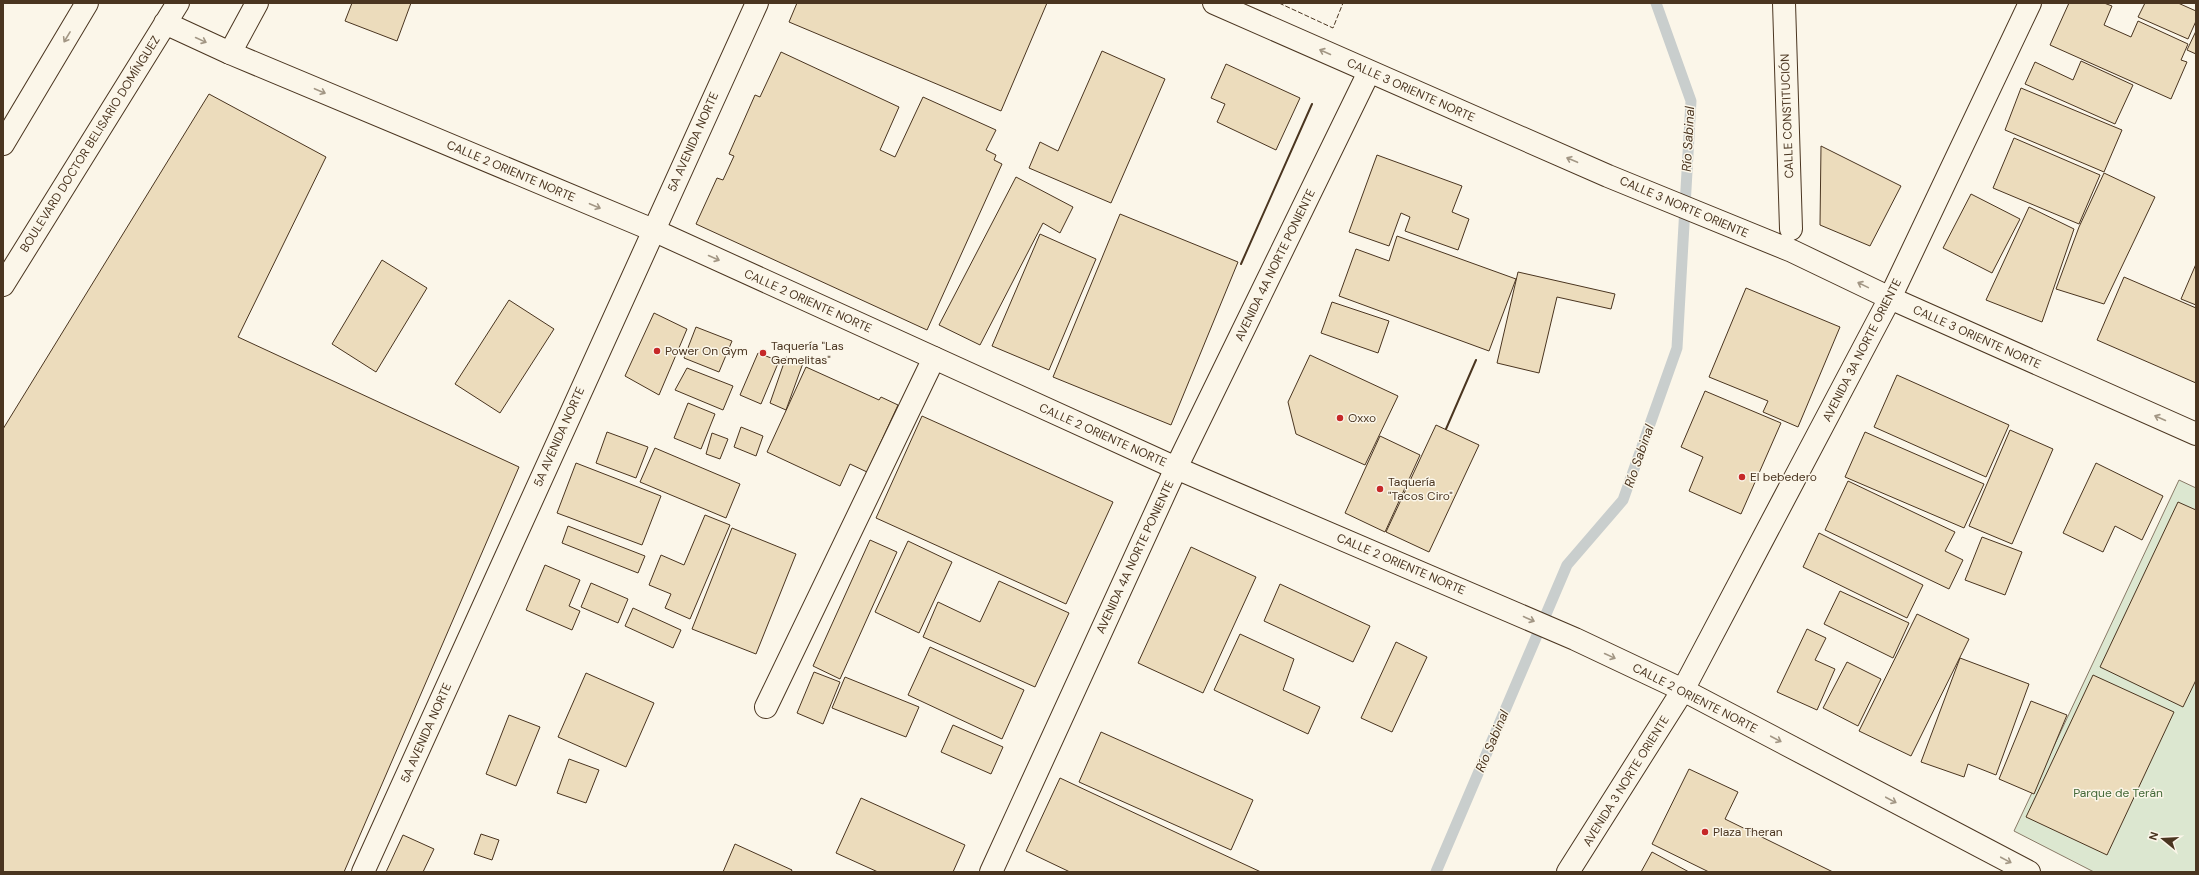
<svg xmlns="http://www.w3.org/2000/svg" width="2199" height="875" viewBox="0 0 2199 875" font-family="'DM Sans',sans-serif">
<rect width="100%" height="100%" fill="#fbf6e9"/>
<path fill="#dce7d0" stroke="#887966" d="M 2179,480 L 2196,488 L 2196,872 L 2094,872 L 2014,831 Z"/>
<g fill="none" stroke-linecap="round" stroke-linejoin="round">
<path stroke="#c9cecd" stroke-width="11" d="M 1436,872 L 1567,565 L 1623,500 L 1677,348 L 1691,101 L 1656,3"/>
</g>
<path fill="#ecdcbc" stroke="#4a3520" d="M 352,3 L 411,3 L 397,41 L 345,21 Z
M 797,3 L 1047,3 L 1001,111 L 789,22 Z
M 2069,3 L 2104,3 L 2112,6 L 2104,25 L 2131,37 L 2138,21 L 2188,44 L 2181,60 L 2187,62 L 2171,99 L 2050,45 Z
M 2145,3 L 2178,3 L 2196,11 L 2196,21 L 2188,39 L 2138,17 Z
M 2196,31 L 2196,54 L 2187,50 Z
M 1102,51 L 1165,79 L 1111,203 L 1029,168 L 1040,142 L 1058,151 Z
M 781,52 L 899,107 L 880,150 L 895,157 L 923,97 L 996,130 L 986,150 L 996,155 L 994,160 L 1002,164 L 927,330 L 696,224 L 717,178 L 723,180 L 734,156 L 729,154 L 755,95 L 760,97 Z
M 2081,61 L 2133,85 L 2115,124 L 2025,84 L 2035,62 L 2073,80 Z
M 1226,64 L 1300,98 L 1276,150 L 1217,122 L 1225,104 L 1211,98 Z
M 2021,88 L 2122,130 L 2104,172 L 2005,130 Z
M 209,94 L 326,157 L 238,337 L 519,467 L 344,872 L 3,872 L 3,429 Z
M 2014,138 L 2100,175 L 2079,224 L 1993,188 Z
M 1821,146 L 1901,186 L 1870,246 L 1820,225 Z
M 1377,155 L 1462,186 L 1452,212 L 1469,219 L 1458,250 L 1405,231 L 1410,217 L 1401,213 L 1389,246 L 1349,232 Z
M 2104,173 L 2155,197 L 2104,304 L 2056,289 L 2079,227 Z
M 1016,177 L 1073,207 L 1060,233 L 1043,223 L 980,345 L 939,325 Z
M 1971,194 L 2020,219 L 1992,273 L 1943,248 Z
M 2029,207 L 2074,229 L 2042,322 L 1986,300 Z
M 1120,214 L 1238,262 L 1171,425 L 1053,377 Z
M 1040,234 L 1096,259 L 1049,370 L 992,346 Z
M 1397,236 L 1516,279 L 1489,351 L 1339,296 L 1356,249 L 1389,261 Z
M 382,260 L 427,288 L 376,372 L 332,344 Z
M 2196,264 L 2196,305 L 2181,299 Z
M 1518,272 L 1615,294 L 1611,309 L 1557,297 L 1539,373 L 1497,363 Z
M 2124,277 L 2196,308 L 2196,383 L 2097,340 Z
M 1746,288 L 1840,327 L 1798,427 L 1763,412 L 1768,401 L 1709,377 Z
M 509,300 L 554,329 L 500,413 L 455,384 Z
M 1332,302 L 1389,321 L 1378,353 L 1321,333 Z
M 654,313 L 687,329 L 659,395 L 625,376 Z
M 696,327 L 732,341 L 719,372 L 684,358 Z
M 758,353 L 779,361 L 761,404 L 740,395 Z
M 1310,355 L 1398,396 L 1365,465 L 1296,434 L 1288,402 Z
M 786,357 L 803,363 L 786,410 L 770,403 Z
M 806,367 L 879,400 L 881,397 L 898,405 L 867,472 L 850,464 L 840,486 L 767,452 Z
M 687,368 L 733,386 L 723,410 L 675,390 Z
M 1897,375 L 2009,425 L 1986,477 L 1874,427 Z
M 1705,391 L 1781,423 L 1741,514 L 1689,491 L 1703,457 L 1681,447 Z
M 688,403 L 715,414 L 701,449 L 674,438 Z
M 922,416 L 1113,502 L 1066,604 L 876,518 Z
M 1436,425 L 1479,445 L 1429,552 L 1386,532 Z
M 741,427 L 763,436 L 756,456 L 734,447 Z
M 2010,430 L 2053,449 L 2012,544 L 1969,526 Z
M 607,432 L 648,447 L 636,478 L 596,463 Z
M 1865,432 L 1984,484 L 1964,528 L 1845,477 Z
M 712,433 L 728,439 L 720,459 L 706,454 Z
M 1380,436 L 1420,455 L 1385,532 L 1345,513 Z
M 655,448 L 740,484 L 726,518 L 640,482 Z
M 576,463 L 661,496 L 642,545 L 557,513 Z
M 2096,463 L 2163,496 L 2142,540 L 2115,526 L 2103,552 L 2063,533 Z
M 1848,481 L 1955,532 L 1945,551 L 1963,560 L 1949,589 L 1825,530 Z
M 2178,502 L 2196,510 L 2196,680 L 2183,707 L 2100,667 Z
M 705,515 L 730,525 L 690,619 L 665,608 L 671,594 L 649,585 L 661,555 L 684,565 Z
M 568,526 L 645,556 L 638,573 L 562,543 Z
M 732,528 L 796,554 L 756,654 L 692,629 Z
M 1819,533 L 1923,585 L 1907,618 L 1803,567 Z
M 1982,537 L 2022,552 L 2005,595 L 1965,580 Z
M 870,540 L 897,552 L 840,679 L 813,666 Z
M 908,541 L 952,562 L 919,633 L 875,612 Z
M 1191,547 L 1256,577 L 1203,693 L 1138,663 Z
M 545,565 L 580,580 L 569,606 L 580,611 L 572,630 L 526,610 Z
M 999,581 L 1069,613 L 1035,687 L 923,637 L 938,602 L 980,622 Z
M 591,583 L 628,599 L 618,623 L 581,607 Z
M 1280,584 L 1370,626 L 1353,662 L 1264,621 Z
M 1840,591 L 1909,623 L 1893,658 L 1824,624 Z
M 633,608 L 681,630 L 673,648 L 625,626 Z
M 1917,614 L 1969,639 L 1911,756 L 1859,731 Z
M 1807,629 L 1826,638 L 1815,660 L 1835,669 L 1817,710 L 1777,692 Z
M 1240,634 L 1294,659 L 1283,690 L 1320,707 L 1308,734 L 1214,690 Z
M 1396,642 L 1427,657 L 1392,732 L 1361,718 Z
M 930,647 L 1024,690 L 1002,739 L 908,695 Z
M 1960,658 L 2029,684 L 1996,775 L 1968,764 L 1964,777 L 1921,762 Z
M 1847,662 L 1881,679 L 1858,726 L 1823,708 Z
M 814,672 L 840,682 L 823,724 L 797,713 Z
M 586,673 L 654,703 L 626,767 L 558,737 Z
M 2093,675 L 2174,712 L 2107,855 L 2026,817 Z
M 845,677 L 919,707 L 906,737 L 832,708 Z
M 2031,701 L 2067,715 L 2034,794 L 1999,779 Z
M 509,715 L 540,727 L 516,786 L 486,774 Z
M 953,725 L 1003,747 L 991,774 L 941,752 Z
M 1101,732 L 1253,800 L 1231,850 L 1079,782 Z
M 569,759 L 599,770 L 586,803 L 557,793 Z
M 1689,769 L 1738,792 L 1725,819 L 1833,872 L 1709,872 L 1652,844 Z
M 1060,778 L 1207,847 L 1261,872 L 1070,872 L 1026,851 Z
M 861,798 L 965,845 L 953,872 L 878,872 L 836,853 Z
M 481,834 L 499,840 L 492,860 L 474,854 Z
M 403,835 L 434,849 L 423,872 L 386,872 Z
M 735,844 L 792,870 L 791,872 L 723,872 Z
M 1652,852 L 1689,872 L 1641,872 Z"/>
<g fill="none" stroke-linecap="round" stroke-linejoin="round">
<defs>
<path id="minor" d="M 230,53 L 257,3
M 1683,690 L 1890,298 L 2030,3
M 766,707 L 934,358
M 363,872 L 757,3
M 991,872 L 1176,468 L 1369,72"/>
<path id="major" d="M 1214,3 L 1608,176 L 1792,251 L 1890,298 L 2196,434
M 1784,3 L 1791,229
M 165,23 L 230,53 L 653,230 L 1176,468 L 1575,639 L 1683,690 L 2029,872
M 3,144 L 87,3
M 3,285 L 178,3
M 1568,872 L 1683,690"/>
</defs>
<use href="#minor" stroke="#4a3520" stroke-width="24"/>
<use href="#major" stroke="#4a3520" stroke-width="24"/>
<use href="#minor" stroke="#fbf6e9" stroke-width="22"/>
<use href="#major" stroke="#fbf6e9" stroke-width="22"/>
<path stroke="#4a3520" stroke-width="1" stroke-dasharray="5 2" stroke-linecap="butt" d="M 1279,3 L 1333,28 L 1343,3"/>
<path stroke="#4a3520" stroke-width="2" d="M 1241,264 L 1312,104
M 1446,429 L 1476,360"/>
</g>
<defs><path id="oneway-shaft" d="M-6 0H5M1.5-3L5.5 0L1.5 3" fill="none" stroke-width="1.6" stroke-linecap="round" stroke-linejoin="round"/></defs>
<g stroke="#a29684">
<use href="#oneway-shaft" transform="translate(67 37) rotate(121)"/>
<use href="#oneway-shaft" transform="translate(201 40) rotate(25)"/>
<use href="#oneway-shaft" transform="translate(1325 52) rotate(-156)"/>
<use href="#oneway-shaft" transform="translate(320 91) rotate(23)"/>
<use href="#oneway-shaft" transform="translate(1572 160) rotate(-157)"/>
<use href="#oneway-shaft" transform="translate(595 206) rotate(23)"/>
<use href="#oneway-shaft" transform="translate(714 258) rotate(24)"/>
<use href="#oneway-shaft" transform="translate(1863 285) rotate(-154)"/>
<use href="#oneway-shaft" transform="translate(2160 418) rotate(-156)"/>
<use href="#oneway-shaft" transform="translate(1529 619) rotate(24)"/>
<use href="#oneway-shaft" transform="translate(1610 656) rotate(25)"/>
<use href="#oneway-shaft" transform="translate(1776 739) rotate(28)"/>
<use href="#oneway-shaft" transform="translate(1891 800) rotate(28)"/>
<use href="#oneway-shaft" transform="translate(2006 860) rotate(28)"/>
</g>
<g fill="#c62828" stroke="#fbf6e9" stroke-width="1.5">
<circle cx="657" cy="351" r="4"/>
<circle cx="763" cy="353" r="4"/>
<circle cx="1340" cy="418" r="4"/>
<circle cx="1742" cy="477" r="4"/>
<circle cx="1380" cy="489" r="4"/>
<circle cx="1705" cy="832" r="4"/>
</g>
<g text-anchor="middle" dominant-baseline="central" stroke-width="3" stroke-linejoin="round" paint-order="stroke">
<g font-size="12" fill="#4a3520" stroke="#fbf6e9">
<text transform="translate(1411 90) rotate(24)">CALLE 3 ORIENTE NORTE</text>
<text transform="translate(1787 116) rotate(-92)">CALLE CONSTITUCIÓN</text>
<text transform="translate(693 142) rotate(-66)">5A AVENIDA NORTE</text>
<text transform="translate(90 144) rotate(-58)">BOULEVARD DOCTOR BELISARIO DOMÍNGUEZ</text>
<text transform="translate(511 171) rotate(23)">CALLE 2 ORIENTE NORTE</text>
<text transform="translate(1684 207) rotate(23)">CALLE 3 NORTE ORIENTE</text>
<text transform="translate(1275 265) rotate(-64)">AVENIDA 4A NORTE PONIENTE</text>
<text transform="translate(808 301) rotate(24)">CALLE 2 ORIENTE NORTE</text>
<text transform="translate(1977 337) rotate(24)">CALLE 3 ORIENTE NORTE</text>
<text transform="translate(1862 350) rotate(-63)">AVENIDA 3A NORTE ORIENTE</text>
<text transform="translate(1103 435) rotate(24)">CALLE 2 ORIENTE NORTE</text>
<text transform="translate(559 437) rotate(-66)">5A AVENIDA NORTE</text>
<text transform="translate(1135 557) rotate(-65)">AVENIDA 4A NORTE PONIENTE</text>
<text transform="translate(1401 564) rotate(23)">CALLE 2 ORIENTE NORTE</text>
<text transform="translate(1695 698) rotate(27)">CALLE 2 ORIENTE NORTE</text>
<text transform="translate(426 733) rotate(-66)">5A AVENIDA NORTE</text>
<text transform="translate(1626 781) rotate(-58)">AVENIDA 3 NORTE ORIENTE</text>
</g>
<g font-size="12" fill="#4a3520" stroke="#fbf6e9" text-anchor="start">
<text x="771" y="346">Taquería "Las<tspan x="771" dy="14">Gemelitas"</tspan></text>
<text x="665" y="351">Power On Gym</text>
<text x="1348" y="418">Oxxo</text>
<text x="1750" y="477">El bebedero</text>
<text x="1388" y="482">Taquería<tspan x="1388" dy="14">"Tacos Ciro"</tspan></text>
<text x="1713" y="832">Plaza Theran</text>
</g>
<g font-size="12" fill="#436837" stroke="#fbf6e9">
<text x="2118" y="793">Parque de Terán</text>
</g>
<g font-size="13" font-style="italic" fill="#4a3520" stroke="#fbf6e9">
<text transform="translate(1688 139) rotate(-87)">Río Sabinal</text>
<text transform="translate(1639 456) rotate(-71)">Río Sabinal</text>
<text transform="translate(1492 741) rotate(-67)">Río Sabinal</text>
</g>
</g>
<rect width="2199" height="875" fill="none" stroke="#4a3520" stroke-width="8"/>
<g transform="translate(2163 839) rotate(288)" stroke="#fbf6e9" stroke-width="3" paint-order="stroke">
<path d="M0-3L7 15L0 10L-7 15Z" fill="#4a3520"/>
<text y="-6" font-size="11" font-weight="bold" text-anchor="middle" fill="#4a3520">N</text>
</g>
</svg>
